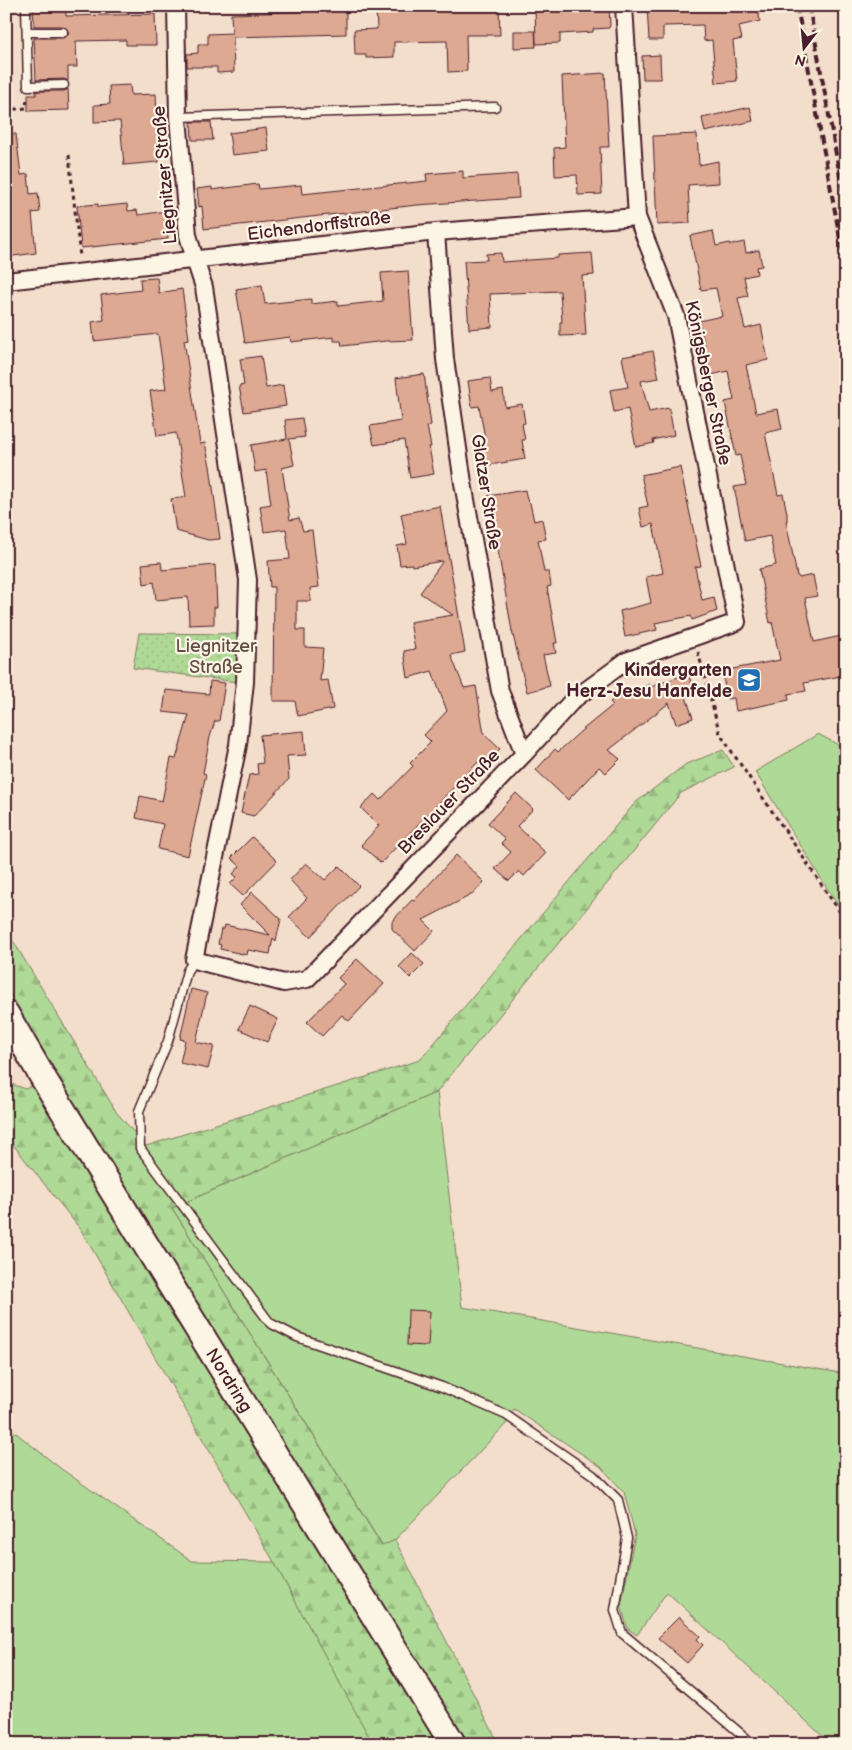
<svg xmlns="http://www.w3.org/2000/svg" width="852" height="1750" viewBox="0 0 852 1750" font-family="'Balsamiq Sans',sans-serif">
<defs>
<pattern id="forest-firs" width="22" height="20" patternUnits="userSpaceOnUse" patternTransform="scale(1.25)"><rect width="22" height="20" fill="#afd996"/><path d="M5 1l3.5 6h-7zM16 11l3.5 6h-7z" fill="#98ba81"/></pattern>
<pattern id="park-dots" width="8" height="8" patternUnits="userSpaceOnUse" patternTransform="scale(1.25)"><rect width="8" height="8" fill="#afd996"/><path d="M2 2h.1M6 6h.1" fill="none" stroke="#98ba81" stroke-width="1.8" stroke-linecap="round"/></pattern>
</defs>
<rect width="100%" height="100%" fill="#f3decc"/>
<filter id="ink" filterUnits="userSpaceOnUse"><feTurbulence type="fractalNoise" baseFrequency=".02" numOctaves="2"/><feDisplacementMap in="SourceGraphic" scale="10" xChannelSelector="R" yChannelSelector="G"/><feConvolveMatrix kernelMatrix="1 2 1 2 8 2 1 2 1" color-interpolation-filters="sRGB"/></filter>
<g filter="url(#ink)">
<path fill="#afd996" stroke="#7c7c60" d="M 818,734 L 846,749 L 845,917 L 755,772 Z
M 437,1092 L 462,1307 L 846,1374 L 846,1744 L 831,1744 L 667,1592 L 637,1635 L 628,1629 L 621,1606 L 635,1534 L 624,1492 L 600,1466 L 514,1409 L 506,1424 L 395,1540 L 383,1547 L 172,1208 Z
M 6,1425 L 60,1468 L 192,1561 L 274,1562 L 374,1744 L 6,1744 Z"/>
<path fill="url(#forest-firs)" stroke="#7c7c60" d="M 723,750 L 734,767 L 681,793 L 437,1092 L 172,1208 L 382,1546 L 395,1540 L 499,1744 L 373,1744 L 274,1562 L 81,1230 L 6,1136 L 6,1082 L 26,1089 L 55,1072 L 6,988 L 6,929 L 117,1113 L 146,1146 L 420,1060 L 635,803 L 686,764 Z"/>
<path fill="url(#park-dots)" stroke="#7c7c60" d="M 139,633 L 240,634 L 237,682 L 133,668 Z"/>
<path fill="#dea992" stroke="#4a1f2b" d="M 33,6 L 66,6 L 66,16 L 155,14 L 156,45 L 126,45 L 126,40 L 76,41 L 77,67 L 68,67 L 68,81 L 64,79 L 36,80 L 34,38 L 63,38 L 68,35 L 69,32 L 63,26 L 34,26 Z
M 499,6 L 500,35 L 466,35 L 467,71 L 448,72 L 447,41 L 394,42 L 394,57 L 366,58 L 366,55 L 355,55 L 354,30 L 377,29 L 376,9 Z
M 535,6 L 609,6 L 610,25 L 609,28 L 593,29 L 593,32 L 560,34 L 560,43 L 536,44 Z
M 647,6 L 757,6 L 760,21 L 739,26 L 742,39 L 733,41 L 737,81 L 716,83 L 712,40 L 704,41 L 703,25 L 663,26 L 663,40 L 649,40 Z
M 346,10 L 346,34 L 233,37 L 234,72 L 217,73 L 217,67 L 187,67 L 187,54 L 198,53 L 198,44 L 208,44 L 208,34 L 232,33 L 231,14 Z
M 514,31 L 535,31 L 536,47 L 514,48 Z
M 660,55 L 661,79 L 643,79 L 642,56 Z
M 605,73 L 609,147 L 600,147 L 602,194 L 578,195 L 577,175 L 555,176 L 554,148 L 565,147 L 562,76 Z
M 130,85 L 131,95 L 156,94 L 159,162 L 124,165 L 120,121 L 94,122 L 94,105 L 110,104 L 109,86 Z
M 68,89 L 69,110 L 28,111 L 28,95 L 36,95 L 36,91 L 64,91 Z
M 750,107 L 753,121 L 705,132 L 702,118 Z
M 191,122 L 211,122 L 213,140 L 192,140 Z
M 266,128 L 269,151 L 232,155 L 229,133 Z
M 6,134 L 16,134 L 21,175 L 28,174 L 30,194 L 38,193 L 40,212 L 32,213 L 36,253 L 6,257 Z
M 697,134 L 699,165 L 718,161 L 719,183 L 688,185 L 690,223 L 657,225 L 653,136 Z
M 463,171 L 463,178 L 517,174 L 519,198 L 417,205 L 204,229 L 202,206 L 199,207 L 197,189 L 212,187 L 212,190 L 219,189 L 258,184 L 259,189 L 301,185 L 302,194 L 427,181 L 426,174 Z
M 98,204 L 98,207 L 127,204 L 128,211 L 137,210 L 138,215 L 166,211 L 168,239 L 81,248 L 77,206 Z
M 713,231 L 716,246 L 730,243 L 730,245 L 744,242 L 746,253 L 759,250 L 762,266 L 756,267 L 757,274 L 744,277 L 748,296 L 738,298 L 745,329 L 761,325 L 768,360 L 746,365 L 756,413 L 778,409 L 782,429 L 765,433 L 778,495 L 783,494 L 787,513 L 787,521 L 786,521 L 797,576 L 798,576 L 799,578 L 813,575 L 817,596 L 805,598 L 814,642 L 841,636 L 846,658 L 846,675 L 804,683 L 806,691 L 788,694 L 789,700 L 736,711 L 734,698 L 727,699 L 722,671 L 780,660 L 772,622 L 770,623 L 759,569 L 776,565 L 770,536 L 745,541 L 734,487 L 746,485 L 740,455 L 736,456 L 725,402 L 734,400 L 731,386 L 728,371 L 711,375 L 699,321 L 722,316 L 716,288 L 701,290 L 690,236 Z
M 501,253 L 502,262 L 558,258 L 558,255 L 592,253 L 594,275 L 582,276 L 586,335 L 560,336 L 560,322 L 562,322 L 560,291 L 490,294 L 492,327 L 469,329 L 464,261 L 487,260 L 486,254 Z
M 408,271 L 413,340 L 386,341 L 342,346 L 341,341 L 334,341 L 334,337 L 291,342 L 290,337 L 245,343 L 236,289 L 262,285 L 265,304 L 311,299 L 311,304 L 338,301 L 338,306 L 383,301 L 381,273 Z
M 157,278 L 159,293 L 182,289 L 189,339 L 184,340 L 200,444 L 205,443 L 210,466 L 220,539 L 208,540 L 176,531 L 171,499 L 186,497 L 176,433 L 157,436 L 150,391 L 166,389 L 158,334 L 94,341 L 92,322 L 104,320 L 101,295 L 141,290 L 140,279 Z
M 653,351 L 659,378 L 641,381 L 649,412 L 669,408 L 674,435 L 653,440 L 654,443 L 636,447 L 628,409 L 614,412 L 610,390 L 628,387 L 622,357 Z
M 261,356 L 266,388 L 283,385 L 286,406 L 244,412 L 239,386 L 244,385 L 240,359 Z
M 424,374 L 431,425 L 427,426 L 431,447 L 429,447 L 434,474 L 410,478 L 404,440 L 374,445 L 370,426 L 401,421 L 396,378 Z
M 490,378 L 492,392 L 503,390 L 505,407 L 522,404 L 525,423 L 522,424 L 525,440 L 522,440 L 525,459 L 484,466 L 479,440 L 485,438 L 479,406 L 472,407 L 468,381 Z
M 302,418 L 305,437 L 289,439 L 294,465 L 282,468 L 290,520 L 299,518 L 303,531 L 312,530 L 319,587 L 310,588 L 311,601 L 297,601 L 297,630 L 305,630 L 305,647 L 323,648 L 320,681 L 328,680 L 333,709 L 298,716 L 295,701 L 273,701 L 274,587 L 270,587 L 268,561 L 290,559 L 286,529 L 264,532 L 260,506 L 271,504 L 266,470 L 255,472 L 251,445 L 287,439 L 285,420 Z
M 680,467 L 701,566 L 695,567 L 702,600 L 714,597 L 717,611 L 692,620 L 691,616 L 655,623 L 657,630 L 625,637 L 620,611 L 651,603 L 646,577 L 663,573 L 653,524 L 643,527 L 639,508 L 648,506 L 641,475 Z
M 525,490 L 527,500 L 530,503 L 534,521 L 542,519 L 546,539 L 538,540 L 544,572 L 549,572 L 551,586 L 547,587 L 557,643 L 554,643 L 556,653 L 543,655 L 550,686 L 527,692 L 512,631 L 495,533 L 492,532 L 488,507 L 490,507 L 488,496 Z
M 440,506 L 465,652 L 451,655 L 464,688 L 476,686 L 484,734 L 500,749 L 483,767 L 478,762 L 381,863 L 361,845 L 379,826 L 361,808 L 374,794 L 380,800 L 413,766 L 410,763 L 431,742 L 424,735 L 447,711 L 432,671 L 408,678 L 404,651 L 415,649 L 410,622 L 453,615 L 420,593 L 443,561 L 412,566 L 412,564 L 400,565 L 397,546 L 407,544 L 401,514 Z
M 161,562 L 162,570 L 215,565 L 217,607 L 214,607 L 214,624 L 189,625 L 188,597 L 156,600 L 154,582 L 144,584 L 142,564 Z
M 688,673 L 695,694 L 686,697 L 693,718 L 676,724 L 669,703 L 609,750 L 620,759 L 606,773 L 599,767 L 568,800 L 536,770 L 555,749 L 558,752 L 581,731 L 613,705 L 610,702 L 628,688 L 632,694 L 649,684 L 651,687 Z
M 210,681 L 225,683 L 219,721 L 215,721 L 210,737 L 203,773 L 206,774 L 188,856 L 158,849 L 163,824 L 136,818 L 140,796 L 162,801 L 171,758 L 176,759 L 189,715 L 163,712 L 166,690 L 209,694 Z
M 304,731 L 306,755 L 287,756 L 289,779 L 254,816 L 241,813 L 249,775 L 258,774 L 257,764 L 263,763 L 260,735 Z
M 516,793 L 533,809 L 517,826 L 546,853 L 524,876 L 519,871 L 509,881 L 495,869 L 511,852 L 501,843 L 505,839 L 488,823 Z
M 252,837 L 277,861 L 243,896 L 230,884 L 237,877 L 233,874 L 240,866 L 231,858 Z
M 456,855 L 484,882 L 473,894 L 423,920 L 434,931 L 415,951 L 392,929 L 392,921 L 412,900 L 414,901 Z
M 306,863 L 325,880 L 339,866 L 359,886 L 310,937 L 289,917 L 307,898 L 290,880 Z
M 252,892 L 281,919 L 276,941 L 273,938 L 270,954 L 248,950 L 247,955 L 220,949 L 221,945 L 218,944 L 221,929 L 224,929 L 225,925 L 270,935 L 240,905 Z
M 412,953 L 424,964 L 410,978 L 399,967 Z
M 357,959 L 384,984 L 349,1021 L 342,1015 L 322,1036 L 307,1022 L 344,984 L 338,978 Z
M 191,989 L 207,993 L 196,1042 L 214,1046 L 208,1069 L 180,1063 L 185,1040 L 180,1039 Z
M 250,1006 L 278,1019 L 267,1042 L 239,1029 Z
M 408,1310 L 430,1311 L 428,1346 L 407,1345 Z
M 679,1617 L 700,1636 L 697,1639 L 703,1645 L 687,1663 L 658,1638 Z"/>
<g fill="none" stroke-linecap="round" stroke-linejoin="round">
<defs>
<path id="service" d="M 26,6 L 28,86 L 64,85
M 27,32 L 63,32
M 178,117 L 495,107
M 194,960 L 187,971 L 168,1041 L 139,1111 L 140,1148 L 270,1323 L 297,1337 L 442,1387 L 506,1415 L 593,1475 L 618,1500 L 627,1538 L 615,1610 L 622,1633 L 753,1744"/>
<path id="minor" d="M 176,6 L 178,117 L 188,235 L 195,260 L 204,287 L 248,580 L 245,682 L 238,745 L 194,960 L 284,983 L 307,979 L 524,754 L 573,700 L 626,661 L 737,622 L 676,316 L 637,217 L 624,6
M 436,232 L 445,359 L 463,483 L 500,691 L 524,754
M 6,281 L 436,232 L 637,217"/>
<g id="primary">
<path id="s1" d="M 6,1014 L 45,1081 L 453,1744"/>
</g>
</defs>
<use href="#service" stroke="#4a1f2b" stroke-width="11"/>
<use href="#minor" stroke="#4a1f2b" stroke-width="20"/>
<use href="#primary" stroke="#4a1f2b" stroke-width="29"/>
<path stroke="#4a1f2b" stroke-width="3" stroke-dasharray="4 4" stroke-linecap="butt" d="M 6,110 L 26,108 L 27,98
M 69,155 L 80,257
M 698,652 L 720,734 L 846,921"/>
<use href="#service" stroke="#fcf5e5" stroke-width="8"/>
<use href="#minor" stroke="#fcf5e5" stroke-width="16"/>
<use href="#primary" stroke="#fcf5e5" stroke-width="25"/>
<path stroke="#4a1f2b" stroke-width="4" stroke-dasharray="8 4" stroke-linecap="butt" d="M 797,6 L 846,271
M 809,6 L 846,209"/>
</g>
</g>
<defs>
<symbol id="school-square" viewBox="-11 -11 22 22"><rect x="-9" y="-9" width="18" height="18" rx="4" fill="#1f6fb2" stroke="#fcf5e5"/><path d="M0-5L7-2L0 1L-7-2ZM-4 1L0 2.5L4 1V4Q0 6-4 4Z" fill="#fff"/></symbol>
</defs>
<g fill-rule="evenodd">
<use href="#school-square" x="735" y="666" width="28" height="28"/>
</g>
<g text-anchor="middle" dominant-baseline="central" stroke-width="4.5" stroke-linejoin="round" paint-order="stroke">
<g font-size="18" fill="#4a1f2b" stroke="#fcf5e5">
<text transform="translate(165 175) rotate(-95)">Liegnitzer Straße</text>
<text transform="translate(319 226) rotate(-7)">Eichendorffstraße</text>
<text transform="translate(708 383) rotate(78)">Königsberger Straße</text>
<text transform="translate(486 492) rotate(81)">Glatzer Straße</text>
<text transform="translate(449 802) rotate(-46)">Breslauer Straße</text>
<text stroke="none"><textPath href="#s1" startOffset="429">Nordring</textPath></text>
</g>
<g font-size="18" fill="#634e46" stroke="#fcf5e5">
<text x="216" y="646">Liegnitzer<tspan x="216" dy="21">Straße</tspan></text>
</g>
<g font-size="18" font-weight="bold" fill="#4a1f2b" stroke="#fcf5e5" text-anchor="end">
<text x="732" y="670">Kindergarten<tspan x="732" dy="21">Herz-Jesu Hanfelde</tspan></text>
</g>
</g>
<rect width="852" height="1750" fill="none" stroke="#fcf5e5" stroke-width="25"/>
<rect x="12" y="12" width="827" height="1725" fill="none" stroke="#4a1f2b" stroke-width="2" filter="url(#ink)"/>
<g transform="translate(804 48) rotate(196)" stroke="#fcf5e5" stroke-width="4" paint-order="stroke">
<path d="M0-4L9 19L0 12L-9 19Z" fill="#4a1f2b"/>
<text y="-8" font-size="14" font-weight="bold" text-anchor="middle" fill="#4a1f2b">N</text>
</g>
</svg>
